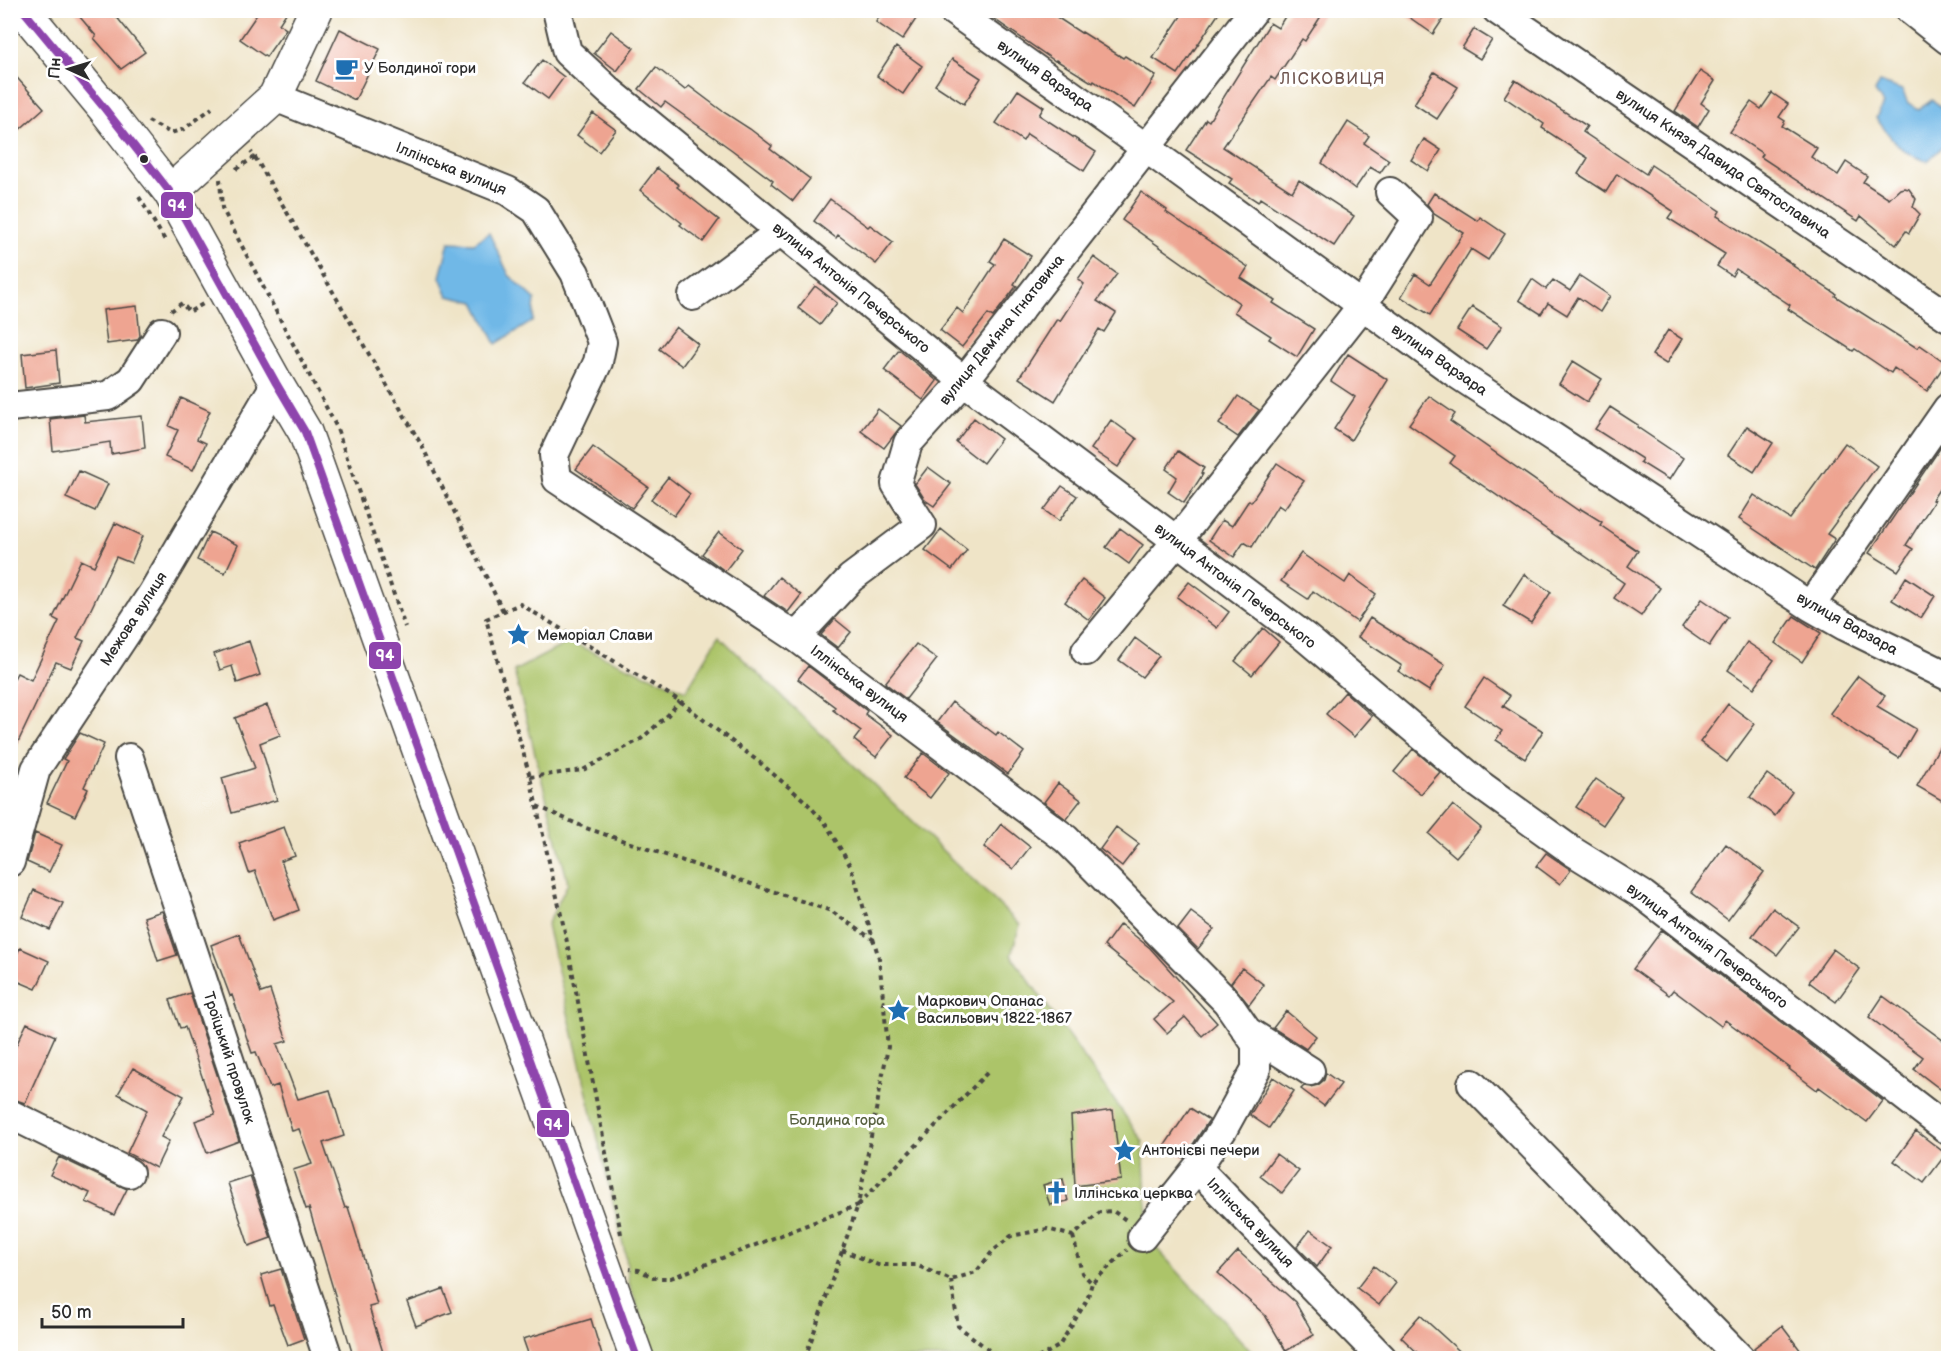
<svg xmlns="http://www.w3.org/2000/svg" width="1959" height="1369" viewBox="0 0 1959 1369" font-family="'Balsamiq Sans',sans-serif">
<rect width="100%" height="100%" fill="#fff"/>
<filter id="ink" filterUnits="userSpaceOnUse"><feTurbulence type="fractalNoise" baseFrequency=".0167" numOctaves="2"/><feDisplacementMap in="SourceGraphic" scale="12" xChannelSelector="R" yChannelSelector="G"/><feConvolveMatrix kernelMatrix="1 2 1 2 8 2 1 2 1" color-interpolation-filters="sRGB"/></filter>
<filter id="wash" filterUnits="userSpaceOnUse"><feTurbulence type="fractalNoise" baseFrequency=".008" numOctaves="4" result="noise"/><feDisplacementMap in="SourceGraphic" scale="24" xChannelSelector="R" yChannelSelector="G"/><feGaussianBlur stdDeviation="1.35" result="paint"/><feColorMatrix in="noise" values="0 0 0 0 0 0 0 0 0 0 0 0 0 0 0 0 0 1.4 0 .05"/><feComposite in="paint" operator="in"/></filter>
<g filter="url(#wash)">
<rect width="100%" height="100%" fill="#efe4c7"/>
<path fill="#acc469" stroke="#6c784a" stroke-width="1.5" d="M 719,636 L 1020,925 L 1011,955 L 1143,1141 L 1148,1239 L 1257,1358 L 656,1358 L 629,1283 L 626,1257 L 547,925 L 568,883 L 514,671 L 569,642 L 686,691 Z"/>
<path fill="#70b8e7" stroke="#4e7289" stroke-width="1.5" d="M 1880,82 L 1902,90 L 1908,103 L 1919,109 L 1932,100 L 1943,108 L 1945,131 L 1943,146 L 1928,161 C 1900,154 1893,140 1876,118 L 1883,104 L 1875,92 Z
M 489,233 L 509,275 L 535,299 L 533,321 L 496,344 L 475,302 L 448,296 L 440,277 L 449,242 L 474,243 Z"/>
<g id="blocks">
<path fill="#eea491" d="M 74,10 L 111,10 L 145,52 L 121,69 L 94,38 L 96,36 Z
M 260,10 L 288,10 L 279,24 L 286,29 L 266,57 L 240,39 Z
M 883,10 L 922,10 L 902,40 L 876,22 Z
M 981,10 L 1046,10 L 1081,33 L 1082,32 L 1123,58 L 1125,56 L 1156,76 L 1135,108 L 1094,81 L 1093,83 L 1056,60 L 1055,61 Z
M 1185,10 L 1221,10 L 1178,74 L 1153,58 Z
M 1289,10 L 1325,10 L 1305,41 L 1302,39 L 1275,80 L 1271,77 L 1223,147 L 1292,192 L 1299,180 L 1354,216 L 1334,246 L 1260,198 L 1258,202 L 1229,183 L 1232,179 L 1186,150 L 1206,119 L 1209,121 L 1270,23 L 1278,28 Z
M 1399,10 L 1449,10 L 1433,34 Z
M 340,29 L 380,49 L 355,100 L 316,81 Z
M 1474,29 L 1492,40 L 1480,59 L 1462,48 Z
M 611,31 L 634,48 L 617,71 L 594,53 Z
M 896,47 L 922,66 L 903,94 L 877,76 Z
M 952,59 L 981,78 L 964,104 L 935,85 Z
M 542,60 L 564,77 L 548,99 L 525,82 Z
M 656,67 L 685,90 L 689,86 L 725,113 L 750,129 L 772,146 L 770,149 L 810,179 L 793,201 L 771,184 L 773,181 L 732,150 L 665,102 L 661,107 L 639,89 Z
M 10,70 L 44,108 L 10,138 Z
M 1700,71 L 1715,81 L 1701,103 L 1709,109 L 1698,127 L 1675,111 Z
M 1434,72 L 1458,87 L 1437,119 L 1414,104 Z
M 1515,80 L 1587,126 L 1583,132 L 1646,174 L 1651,165 L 1720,211 L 1717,216 L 1794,265 L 1793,266 L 1836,294 L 1835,296 L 1917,348 L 1920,345 L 1946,363 L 1927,391 L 1894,368 L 1891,373 L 1855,349 L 1853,351 L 1788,309 L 1790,305 L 1736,269 L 1732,276 L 1717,266 L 1725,254 L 1668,218 L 1673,211 L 1617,174 L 1606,192 L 1578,174 L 1588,158 L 1542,128 L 1544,124 L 1504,97 Z
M 1018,90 L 1044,107 L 1039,115 L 1096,152 L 1084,171 L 1027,134 L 1023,141 L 996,123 Z
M 1772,93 L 1788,104 L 1779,117 L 1785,121 L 1782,126 L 1817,148 L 1811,157 L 1838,175 L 1846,162 L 1867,176 L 1863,182 L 1889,199 L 1900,189 L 1904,188 L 1909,189 L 1914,196 L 1916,199 L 1913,207 L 1920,214 L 1909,233 L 1906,231 L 1896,245 L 1861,216 L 1858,221 L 1761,157 L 1763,154 L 1730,132 L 1751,102 L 1761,109 Z
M 593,113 L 616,130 L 599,152 L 577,135 Z
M 1348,122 L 1369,136 L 1364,143 L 1389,160 L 1380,173 L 1370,167 L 1355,189 L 1322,163 Z
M 1424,139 L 1441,150 L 1428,171 L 1411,160 Z
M 657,168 L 679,185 L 677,187 L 719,220 L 703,242 L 680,225 L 682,223 L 640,190 Z
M 1141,192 L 1167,210 L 1166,212 L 1248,267 L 1241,278 L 1275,300 L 1273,303 L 1314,329 L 1297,357 L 1269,339 L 1271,336 L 1234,312 L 1239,303 L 1122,220 Z
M 1434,193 L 1478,221 L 1480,217 L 1505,234 L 1488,260 L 1471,249 L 1430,315 L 1401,297 L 1415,274 L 1430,284 L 1464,233 L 1434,214 L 1427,204 Z
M 830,199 L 868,227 L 870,225 L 893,242 L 876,264 L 838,235 L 836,238 L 814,221 Z
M 1004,239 L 1031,256 L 1014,284 L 1017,286 L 1015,288 L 993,317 L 988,314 L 962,347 L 940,330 L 957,308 L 963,313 L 995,264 L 990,261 Z
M 1094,257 L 1117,274 L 1097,301 L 1116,313 L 1104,332 L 1099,329 L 1055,401 L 1019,378 L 1057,319 L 1060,321 L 1084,284 L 1078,279 Z
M 1580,276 L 1610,296 L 1600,312 L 1578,297 L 1567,315 L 1548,303 L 1541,314 L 1519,300 L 1532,279 L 1546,289 L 1553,280 L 1570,291 Z
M 815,286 L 837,303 L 820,325 L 798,308 Z
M 137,306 L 140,336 L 137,340 L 107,344 L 103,310 Z
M 1472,307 L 1502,326 L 1486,349 L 1457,330 Z
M 676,327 L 698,344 L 682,366 L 659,349 Z
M 1668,330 L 1682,339 L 1666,364 L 1652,355 Z
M 56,350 L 59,383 L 25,388 L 22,354 Z
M 899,350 L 937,381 L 923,400 L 884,370 Z
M 1348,354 L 1388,380 L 1351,440 L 1334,429 L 1355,397 L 1331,381 Z
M 1573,361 L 1602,379 L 1587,402 L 1559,384 Z
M 1238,396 L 1259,410 L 1238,437 L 1219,424 Z
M 1429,396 L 1455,414 L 1450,421 L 1579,511 L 1581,509 L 1602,522 L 1600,525 L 1638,551 L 1628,566 L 1660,588 L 1641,616 L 1614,598 L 1624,583 L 1450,463 L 1455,456 L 1409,424 Z
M 181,398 L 210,411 L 197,439 L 206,443 L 193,470 L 165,457 L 178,430 L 169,426 Z
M 1610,407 L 1638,425 L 1637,427 L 1683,458 L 1669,480 L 1640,462 L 1642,459 L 1595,429 Z
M 878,409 L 901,426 L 884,448 L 861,431 Z
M 84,415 L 85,422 L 142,416 L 145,448 L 111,454 L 110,442 L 53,451 L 50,419 Z
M 974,418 L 1001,439 L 983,463 L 956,442 Z
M 1111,420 L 1137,439 L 1118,467 L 1091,449 Z
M 1747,426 L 1773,443 L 1754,472 L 1728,455 Z
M 1947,438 L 1948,439 L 1948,476 L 1932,500 L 1934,501 L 1906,545 L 1913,549 L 1898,571 L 1869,553 Z
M 1845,443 L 1877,466 L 1827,534 L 1835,539 L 1815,570 L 1739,519 L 1754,495 L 1790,519 Z
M 593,447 L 648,487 L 632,508 L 576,469 Z
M 1178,451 L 1204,468 L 1201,473 L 1203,474 L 1184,503 L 1168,492 L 1177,477 L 1166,469 Z
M 1277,463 L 1304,481 L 1284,509 L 1278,505 L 1252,547 L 1244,542 L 1234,557 L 1209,540 L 1222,520 L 1232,526 L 1249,500 L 1251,502 Z
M 928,467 L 951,484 L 934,506 L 925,500 L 915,484 Z
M 79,471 L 108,484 L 95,511 L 66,498 Z
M 668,477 L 690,494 L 674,516 L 651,499 Z
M 1062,486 L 1077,496 L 1059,521 L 1044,510 Z
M 115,523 L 143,536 L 131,563 L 116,557 L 77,638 L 84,641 L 71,668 L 56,662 L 10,759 L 10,686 L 17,673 L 31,680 L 59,621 L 53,618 L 81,560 L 94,566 Z
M 1120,528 L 1143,545 L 1129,564 L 1106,547 Z
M 941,529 L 967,550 L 952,570 L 925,550 Z
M 210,532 L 238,545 L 225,573 L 197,560 Z
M 719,532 L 742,549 L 725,571 L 702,554 Z
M 1301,553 L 1345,583 L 1350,575 L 1376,594 L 1357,622 L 1313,591 L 1308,599 L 1281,581 Z
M 1524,574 L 1551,592 L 1531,623 L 1503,606 Z
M 779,577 L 801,595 L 788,612 L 764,596 Z
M 1906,577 L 1935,596 L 1921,618 L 1892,600 Z
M 1082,580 L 1105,598 L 1089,620 L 1065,602 Z
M 1189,582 L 1229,612 L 1217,628 L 1177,597 Z
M 1702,599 L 1728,617 L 1709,646 L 1682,627 Z
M 1794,616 L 1821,633 L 1802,662 L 1775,643 Z
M 1370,618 L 1445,665 L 1429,691 L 1398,671 L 1402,666 L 1358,637 Z
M 835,619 L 851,632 L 838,648 L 821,635 Z
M 1263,628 L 1279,642 L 1252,675 L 1235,661 Z
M 1135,638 L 1159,656 L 1142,677 L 1119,660 Z
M 249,641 L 260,675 L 237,683 L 232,666 L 220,670 L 214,654 Z
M 1747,642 L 1774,660 L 1754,688 L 1728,670 Z
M 916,644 L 937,659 L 906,699 L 885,683 Z
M 808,666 L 867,711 L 865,714 L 893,735 L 876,757 L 854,740 L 861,731 L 833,710 L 835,707 L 798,679 Z
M 1858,676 L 1885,696 L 1877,706 L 1916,729 L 1899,758 L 1856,732 L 1830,713 Z
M 1484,678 L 1510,696 L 1503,706 L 1543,731 L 1525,759 L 1496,740 L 1502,731 L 1465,706 Z
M 1345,692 L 1372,716 L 1354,737 L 1326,714 Z
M 952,702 L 996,735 L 998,732 L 1024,752 L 1008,774 L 937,722 Z
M 1728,704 L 1755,724 L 1727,762 L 1700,742 Z
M 267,705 L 280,735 L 260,743 L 277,800 L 232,813 L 222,778 L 255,768 L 235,718 Z
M 1948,732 L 1948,804 L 1917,786 Z
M 80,733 L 104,744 L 84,787 L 88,789 L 75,816 L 47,803 L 67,761 L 63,759 Z
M 1413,749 L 1440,772 L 1421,794 L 1394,772 Z
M 923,753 L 949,773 L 930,798 L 904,778 Z
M 1767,774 L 1792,792 L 1775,816 L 1750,797 Z
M 1596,779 L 1622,797 L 1603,825 L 1576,807 Z
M 1058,783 L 1081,800 L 1066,819 L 1044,802 Z
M 1453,805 L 1481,828 L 1456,857 L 1429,834 Z
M 1001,824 L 1030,847 L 1013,869 L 984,847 Z
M 284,827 L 295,856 L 281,861 L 299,910 L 273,920 L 255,871 L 249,873 L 239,843 Z
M 1116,827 L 1139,844 L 1122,866 L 1100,849 Z
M 35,833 L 62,845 L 49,872 L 27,862 Z
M 1726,844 L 1764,872 L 1728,920 L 1691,892 Z
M 1546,853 L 1571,870 L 1560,884 L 1536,866 Z
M 34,890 L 63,903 L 50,930 L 22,917 Z
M 1773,908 L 1799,927 L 1777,955 L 1752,936 Z
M 162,911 L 177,955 L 158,961 L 144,917 Z
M 1191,912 L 1214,929 L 1198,949 L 1178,929 Z
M 1120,924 L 1150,948 L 1217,1023 L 1202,1036 L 1185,1017 L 1167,1033 L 1154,1019 L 1173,1002 L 1104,946 Z
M 1662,930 L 1883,1101 L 1867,1122 L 1819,1087 L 1817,1090 L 1789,1069 L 1790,1068 L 1725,1020 L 1721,1026 L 1673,990 L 1669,995 L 1633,969 Z
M 239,934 L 261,993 L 270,990 L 287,1041 L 277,1044 L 298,1099 L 330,1090 L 344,1136 L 323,1143 L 345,1208 L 348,1207 L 360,1246 L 377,1305 L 369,1307 L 385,1359 L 354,1359 L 309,1208 L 306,1209 L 293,1170 L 312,1164 L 299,1129 L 292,1131 L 278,1085 L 270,1088 L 256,1052 L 252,1053 L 232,995 L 230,996 L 211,945 Z
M 20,948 L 49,961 L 36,989 L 10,978 L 10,969 Z
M 1833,949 L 1860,969 L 1836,1002 L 1809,982 Z
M 1242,968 L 1264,985 L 1249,1005 L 1231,983 Z
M 190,993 L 239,1141 L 207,1153 L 195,1121 L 215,1114 L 185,1027 L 180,1028 L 170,1000 Z
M 1883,996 L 1948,1044 L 1948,1095 L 1914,1069 L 1923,1057 L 1869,1017 Z
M 1286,1011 L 1316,1036 L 1306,1049 L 1273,1028 Z
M 27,1023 L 55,1036 L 25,1103 L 10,1098 L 10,1058 Z
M 133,1068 L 184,1096 L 161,1137 L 169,1141 L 156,1168 L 127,1153 L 147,1110 L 118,1094 Z
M 1326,1073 L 1341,1084 L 1324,1106 L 1301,1089 L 1304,1086 L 1310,1087 L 1318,1085 L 1324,1080 Z
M 1273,1077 L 1294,1091 L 1269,1128 L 1250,1115 Z
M 1190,1108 L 1209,1120 L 1184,1158 L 1165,1145 Z
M 1113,1110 L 1121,1180 L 1075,1186 L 1071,1116 Z
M 1916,1131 L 1946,1154 L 1924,1183 L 1894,1161 Z
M 1276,1154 L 1299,1171 L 1282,1193 L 1260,1176 Z
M 59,1157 L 127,1189 L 114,1215 L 86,1202 L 90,1193 L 50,1175 Z
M 250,1176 L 271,1238 L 249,1246 L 228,1183 Z
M 1063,1179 L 1068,1201 L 1050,1205 L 1043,1185 Z
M 1310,1230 L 1332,1246 L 1317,1267 L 1297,1247 Z
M 1238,1251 L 1295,1302 L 1314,1335 L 1286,1351 L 1265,1315 L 1218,1273 Z
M 1374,1266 L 1396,1283 L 1379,1305 L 1357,1288 Z
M 281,1269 L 304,1339 L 288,1345 L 273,1305 L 270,1306 L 261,1275 Z
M 443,1289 L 452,1312 L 416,1326 L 407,1302 Z
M 1420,1315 L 1468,1359 L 1424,1359 L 1401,1337 Z
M 591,1319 L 603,1359 L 530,1359 L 523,1339 Z
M 1782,1326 L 1807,1359 L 1762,1359 L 1754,1348 Z"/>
</g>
</g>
<g filter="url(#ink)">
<use href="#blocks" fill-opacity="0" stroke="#484742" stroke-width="1.5"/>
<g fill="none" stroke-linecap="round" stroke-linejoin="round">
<defs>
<path id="minor" d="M 557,10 L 567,52 L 609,91 L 964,381 L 1305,637 L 1479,784 L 1572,851 L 1643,895 L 1948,1130
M 952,10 L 1146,148 L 1454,372 L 1810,606 L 1845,626 L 1948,676
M 1497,10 L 1948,317
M 1910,10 L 1948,40
M 275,97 L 508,191 L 536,210 L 575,273 L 602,342 L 598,362 L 554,455 L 557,479 L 796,637 L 1066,839 L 1227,1002 L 1256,1044 L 1256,1069 L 1223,1129 L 1197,1168 L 1382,1358
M 693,296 L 781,231
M 10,407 L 108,396 L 131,380 L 162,332
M 1810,606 L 1948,408
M 796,637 L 851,578 L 922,525 L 896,484 L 908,443 L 964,381 L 1254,10
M 1086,651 L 1177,541 L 1362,306 L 1418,218 L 1390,192
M 129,758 L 328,1358
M 10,862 L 36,769 L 152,594 L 276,383
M 1247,1031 L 1310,1071
M 1472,1084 L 1740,1358
M 10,1114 L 129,1173
M 1142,1237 L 1197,1168"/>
<path id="major" d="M 23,10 L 105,109 L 170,192 L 276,383 L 305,432 L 637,1358
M 170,192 L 275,97 L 316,10"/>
</defs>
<use href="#minor" stroke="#484742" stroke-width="32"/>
<use href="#major" stroke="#484742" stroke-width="36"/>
<path stroke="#484742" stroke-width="4" stroke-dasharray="4.5 4.5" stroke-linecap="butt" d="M 148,121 L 171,133 L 184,129 L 212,108
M 255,157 L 422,446 L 503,611
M 236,169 L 255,157 L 251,152
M 220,179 L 222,208 L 336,426 L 405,627
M 139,197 L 166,242
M 171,311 L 182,303 L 189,312 L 203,304
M 530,777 L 583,770 L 641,739 L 668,715 L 680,701
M 537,806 L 586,828 L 831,911 L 874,940
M 621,1234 L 566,937 L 530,777 L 486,619 L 520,604 L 680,701 L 705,721 L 759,762 L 805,801 L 826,824 L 851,867 L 879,958 L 888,1047 L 858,1205 L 671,1278 L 655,1278 L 639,1270 L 630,1269
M 1073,1236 L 1082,1273 L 1092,1283 L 1127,1250
M 842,1250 L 878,1265 L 916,1265 L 951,1280 L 976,1272 L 992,1252 L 1011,1236 L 1047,1229 L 1073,1236 L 1100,1212 L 1113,1211 L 1126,1220
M 951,1280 L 958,1326 L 999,1358
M 805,1358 L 858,1205 L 987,1073
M 1038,1358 L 1059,1346 L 1087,1300 L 1092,1283"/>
<use href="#minor" stroke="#fff" stroke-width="28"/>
<use href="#major" stroke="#fff" stroke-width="33"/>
<defs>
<path id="bus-1" d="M 23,10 L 105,109 L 170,192 L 276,383 L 305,432 L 637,1358"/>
</defs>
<use href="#bus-1" stroke="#fff" stroke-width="12"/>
<use href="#bus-1" stroke="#8e44ad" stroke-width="8"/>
</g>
</g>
<defs>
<symbol id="cafe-bare" viewBox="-9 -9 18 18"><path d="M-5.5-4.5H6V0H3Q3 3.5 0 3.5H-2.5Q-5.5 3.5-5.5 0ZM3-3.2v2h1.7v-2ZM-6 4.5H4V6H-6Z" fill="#1f6fb2" stroke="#fff" stroke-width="2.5" paint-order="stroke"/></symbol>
<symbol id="sight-bare" viewBox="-9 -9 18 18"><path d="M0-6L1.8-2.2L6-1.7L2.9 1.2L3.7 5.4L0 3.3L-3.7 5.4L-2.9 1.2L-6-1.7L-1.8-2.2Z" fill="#1f6fb2" stroke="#fff" stroke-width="2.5" paint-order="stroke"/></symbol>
<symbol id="church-bare" viewBox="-9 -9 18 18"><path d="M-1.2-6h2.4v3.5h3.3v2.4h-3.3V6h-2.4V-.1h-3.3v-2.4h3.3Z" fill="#1f6fb2" stroke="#fff" stroke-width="2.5" paint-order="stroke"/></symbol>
</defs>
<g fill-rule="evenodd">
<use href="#cafe-bare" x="330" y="52" width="33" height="33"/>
<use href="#sight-bare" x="502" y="618" width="33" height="33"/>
<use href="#sight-bare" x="882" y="994" width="33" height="33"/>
<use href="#sight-bare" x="1108" y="1134" width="33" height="33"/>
<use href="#church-bare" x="1040" y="1176" width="33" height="33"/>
</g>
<circle fill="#2b2b2b" stroke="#fff" stroke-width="2" cx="144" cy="159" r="5"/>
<g text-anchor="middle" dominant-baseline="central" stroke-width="6" stroke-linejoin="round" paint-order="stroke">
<g font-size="15" fill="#2b2b2b" stroke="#fff" text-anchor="start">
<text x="364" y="68">У Болдиної гори</text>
<text x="537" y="635">Меморіал Слави</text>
<text x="917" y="1001">Маркович Опанас<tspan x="917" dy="17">Васильович 1822-1867</tspan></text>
<text x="1142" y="1150">Антонієві печери</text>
<text x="1074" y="1193">Іллінська церква</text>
</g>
<g font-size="15" fill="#2b2b2b" stroke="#fff">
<text transform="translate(1045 76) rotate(35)">вулиця Варзара</text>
<text transform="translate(1723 164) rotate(34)">вулиця Князя Давида Святославича</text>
<text transform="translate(451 169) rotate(22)">Іллінська вулиця</text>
<text transform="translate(851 288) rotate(39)">вулиця Антонія Печерського</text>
<text transform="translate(1002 330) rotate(-51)">вулиця Демʼяна Ігнатовича</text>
<text transform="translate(1439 360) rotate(35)">вулиця Варзара</text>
<text transform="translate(1235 586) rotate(37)">вулиця Антонія Печерського</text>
<text transform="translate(134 619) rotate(-57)">Межова вулиця</text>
<text transform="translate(1847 624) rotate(29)">вулиця Варзара</text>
<text transform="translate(859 684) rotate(37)">Іллінська вулиця</text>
<text transform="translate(1707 946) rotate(37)">вулиця Антонія Печерського</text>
<text transform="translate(229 1058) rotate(72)">Троїцький провулок</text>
<text transform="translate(1250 1223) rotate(46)">Іллінська вулиця</text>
</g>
<g font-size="15" fill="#586141" stroke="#fff">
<text x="837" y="1120">Болдина гора</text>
</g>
<g font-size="16" letter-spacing="1.5" fill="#6f554f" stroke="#fff">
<text x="1333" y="79">ЛІСКОВИЦЯ</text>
</g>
</g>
<g stroke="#fff" stroke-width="2">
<rect x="160" y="191" width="34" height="28" rx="6" fill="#8e44ad"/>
<rect x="368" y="641" width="34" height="29" rx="6" fill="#8e44ad"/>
<rect x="536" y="1109" width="34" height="29" rx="6" fill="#8e44ad"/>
</g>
<g font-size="16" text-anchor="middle" font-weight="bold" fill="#fff">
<text x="177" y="211">94</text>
<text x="385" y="661">94</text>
<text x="553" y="1130">94</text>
</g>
<rect width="1959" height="1369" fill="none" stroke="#fff" stroke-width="36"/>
<g transform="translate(69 69) rotate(274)" stroke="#ffffff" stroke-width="4.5" paint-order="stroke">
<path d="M0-4.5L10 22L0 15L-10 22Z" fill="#2b2b2b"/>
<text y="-9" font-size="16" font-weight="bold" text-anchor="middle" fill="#2b2b2b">Пн</text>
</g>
<path d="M42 1318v9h141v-9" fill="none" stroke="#2b2b2b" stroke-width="3"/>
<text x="51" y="1318" font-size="18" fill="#2b2b2b" stroke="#ffffff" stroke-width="4.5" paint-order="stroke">50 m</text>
</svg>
